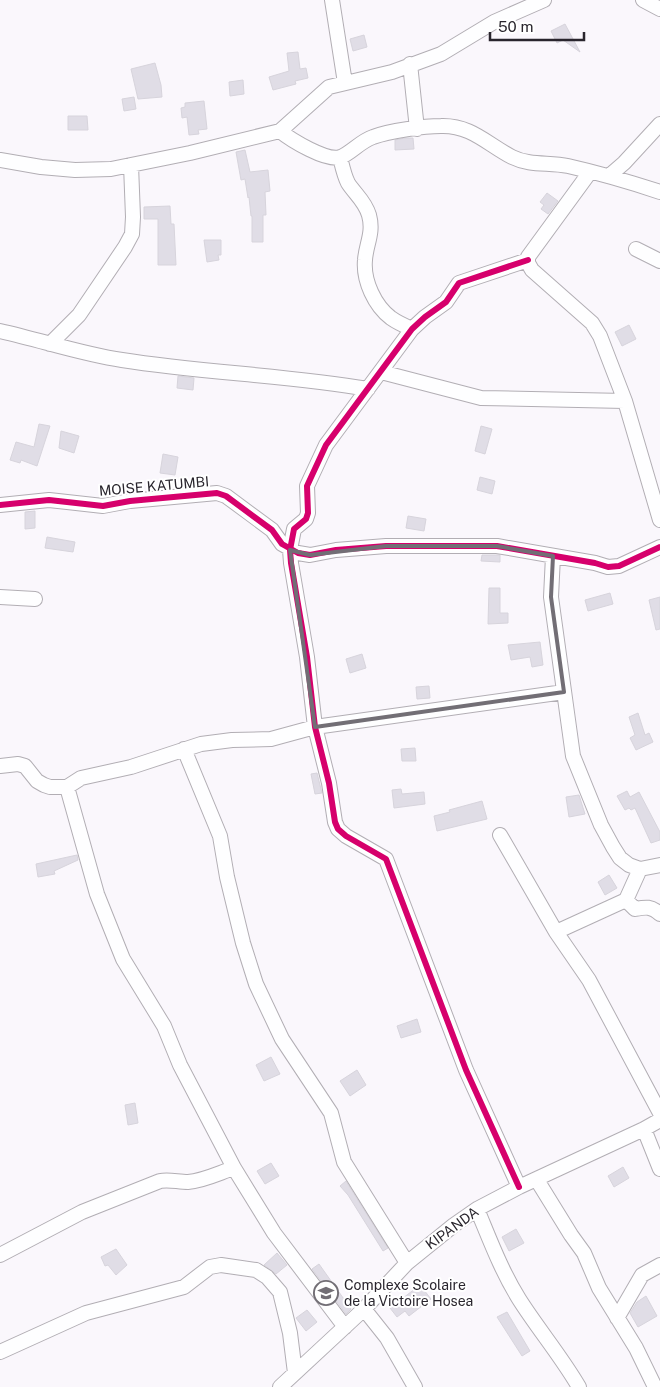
<svg xmlns="http://www.w3.org/2000/svg" width="660" height="1387" viewBox="0 0 660 1387" font-family="'Public Sans',sans-serif">
<rect width="100%" height="100%" fill="#faf7fc"/>
<path fill="#e0dde6" stroke="#d7d4dc" d="M 565,24 L 580,52 L 563,40 L 557,43 L 551,31 Z
M 364,35 L 367,47 L 353,51 L 350,39 Z
M 298,52 L 300,69 L 306,68 L 308,78 L 295,81 L 296,84 L 273,90 L 269,77 L 289,71 L 287,53 Z
M 155,63 L 161,85 L 162,97 L 138,99 L 131,69 Z
M 243,80 L 244,94 L 230,96 L 229,82 Z
M 134,97 L 136,109 L 124,111 L 122,99 Z
M 204,101 L 207,129 L 198,130 L 199,134 L 189,135 L 187,117 L 182,118 L 181,108 L 185,107 L 185,103 Z
M 68,116 L 87,116 L 88,130 L 68,130 Z
M 405,138 L 413,138 L 414,149 L 395,150 L 395,140 Z
M 245,150 L 250,172 L 268,170 L 270,191 L 265,192 L 266,215 L 263,215 L 263,242 L 252,242 L 252,216 L 251,216 L 249,197 L 248,198 L 245,179 L 241,180 L 236,152 Z
M 547,193 L 558,201 L 548,214 L 541,209 L 544,205 L 540,202 Z
M 170,206 L 171,224 L 174,224 L 176,265 L 158,265 L 158,219 L 144,219 L 144,207 Z
M 204,240 L 221,240 L 221,255 L 218,255 L 219,260 L 207,262 Z
M 629,325 L 636,339 L 622,346 L 615,332 Z
M 178,376 L 194,378 L 193,390 L 177,388 Z
M 39,424 L 50,426 L 37,466 L 21,460 L 20,463 L 10,460 L 16,442 L 34,447 Z
M 481,426 L 492,429 L 485,454 L 475,451 Z
M 61,431 L 79,436 L 74,453 L 59,448 Z
M 163,454 L 178,457 L 175,475 L 160,473 Z
M 480,477 L 495,481 L 492,494 L 477,490 Z
M 35,511 L 35,528 L 25,529 L 25,512 Z
M 408,516 L 426,519 L 424,531 L 406,528 Z
M 47,537 L 75,542 L 73,552 L 45,548 Z
M 482,555 L 500,555 L 500,562 L 481,561 Z
M 489,588 L 500,588 L 500,613 L 508,613 L 508,623 L 488,624 Z
M 610,593 L 613,604 L 588,611 L 585,600 Z
M 660,597 L 660,629 L 656,630 L 649,600 Z
M 540,642 L 543,665 L 532,667 L 530,657 L 511,660 L 508,645 Z
M 362,654 L 366,668 L 350,673 L 346,659 Z
M 429,686 L 430,698 L 417,699 L 416,687 Z
M 638,713 L 645,735 L 649,733 L 653,742 L 636,750 L 630,738 L 635,735 L 629,717 Z
M 415,748 L 416,761 L 402,761 L 401,749 Z
M 317,773 L 322,793 L 315,794 L 311,774 Z
M 401,789 L 402,794 L 424,792 L 425,804 L 394,808 L 392,790 Z
M 627,791 L 630,797 L 639,792 L 660,832 L 660,840 L 651,843 L 635,808 L 631,810 L 629,808 L 625,810 L 617,796 Z
M 579,795 L 585,814 L 569,817 L 566,797 Z
M 482,801 L 487,819 L 437,831 L 434,816 L 450,812 L 449,810 Z
M 77,855 L 78,860 L 54,871 L 55,874 L 38,877 L 36,864 Z
M 609,875 L 617,888 L 605,895 L 598,882 Z
M 417,1019 L 421,1032 L 401,1038 L 397,1026 Z
M 271,1057 L 280,1074 L 264,1081 L 256,1065 Z
M 357,1070 L 366,1085 L 350,1096 L 340,1081 Z
M 135,1103 L 138,1123 L 128,1125 L 125,1105 Z
M 271,1163 L 279,1176 L 265,1184 L 257,1171 Z
M 623,1167 L 629,1178 L 614,1187 L 608,1176 Z
M 346,1181 L 388,1248 L 383,1251 L 348,1195 L 340,1186 Z
M 516,1229 L 524,1243 L 509,1251 L 502,1237 Z
M 116,1249 L 127,1265 L 116,1275 L 108,1265 L 105,1266 L 101,1257 Z
M 277,1253 L 287,1265 L 276,1274 L 264,1265 Z
M 319,1264 L 351,1309 L 346,1314 L 312,1269 Z
M 420,1285 L 431,1299 L 409,1316 L 405,1311 L 397,1317 L 390,1308 Z
M 646,1296 L 657,1316 L 638,1327 L 630,1313 L 637,1302 Z
M 307,1310 L 317,1322 L 306,1331 L 296,1318 Z
M 507,1312 L 530,1351 L 522,1356 L 497,1317 Z"/>
<g fill="none" stroke-linecap="round" stroke-linejoin="round">
<defs>
<path id="minor" d="M 332,0 L 345,83
M 643,0 L 660,9
M 410,64 L 417,129
M 280,131 C 291,140 327,162 341,157 C 352,152 361,141 373,137 C 389,131 424,126 441,126 C 471,125 487,144 512,157 C 530,166 549,162 568,166 C 599,173 630,182 660,192
M 340,157 C 342,165 344,175 348,183 C 355,194 365,201 369,215 C 374,233 366,244 365,260 C 363,281 375,306 391,318 C 398,323 405,326 412,329
M 0,160 L 41,167 L 75,170 L 111,169 L 190,153 L 280,131 L 329,87 L 392,72 L 441,54 L 494,22 L 544,0
M 590,172 L 528,257 L 528,263 L 532,270 L 592,323 L 600,336 L 625,401 L 660,520
M 609,176 L 624,163 L 660,124
M 636,249 L 660,261
M 0,331 C 41,340 81,354 122,360 C 204,373 287,375 368,389
M 50,344 L 79,315 L 125,247 L 132,234 L 133,217 L 131,165
M 381,372 L 481,398 L 625,401
M 0,505 L 49,500 L 103,506 L 130,501 L 217,493 L 226,496 L 272,530 L 282,544 L 298,553 L 310,555 L 336,550 L 386,546 L 497,546 L 595,563 L 608,567 L 619,566 L 660,547
M 553,556 L 551,597 L 573,756 L 601,825 L 613,847 L 620,858 L 629,865 L 640,869
M 0,597 L 35,599
M 184,749 L 220,836 L 227,877 L 243,943 L 256,984 L 282,1039 L 331,1113 L 344,1162 L 407,1263
M 0,766 L 18,764 L 25,766 L 37,781 L 44,785 L 50,787 L 67,787 L 81,778 L 131,767 L 201,744 L 232,740 L 271,739 L 315,727 L 564,692
M 67,787 L 97,894 L 123,959 L 164,1026 L 180,1065 L 234,1168 L 274,1233 L 345,1327
M 500,835 L 556,932 L 589,980 L 660,1113
M 626,900 L 635,909 C 646,907 651,906 660,914
M 556,932 L 626,900 L 640,869 L 660,865
M 644,1129 L 660,1169
M 537,1180 L 571,1235 L 584,1253 L 599,1288 L 636,1348 L 655,1387
M 519,1187 L 466,1070 L 386,859 L 346,836 L 338,829 L 335,822 L 329,783 L 315,727 L 307,657 L 291,563 L 290,550 L 294,529 L 306,519 L 308,513 L 307,486 L 326,445 L 412,329 L 425,317 L 446,302 L 459,283 L 528,260
M 477,1209 C 490,1240 501,1270 519,1299 C 538,1329 561,1356 579,1387
M 0,1255 L 82,1212 L 160,1181 C 169,1179 178,1182 188,1182 C 203,1181 219,1173 234,1168
M 364,1309 L 387,1338 L 415,1387
M 617,1318 L 642,1275 L 660,1265
M 0,1352 L 86,1313 L 184,1287 L 210,1267 L 221,1265 L 256,1270 L 267,1277 L 280,1292 L 290,1333 L 295,1373
M 280,1387 L 364,1309 L 407,1263 L 454,1225 L 477,1209 L 519,1187 L 644,1129 L 660,1120"/>
</defs>
<use href="#minor" stroke="#b2aeb4" stroke-width="16"/>
<use href="#minor" stroke="#fefeff" stroke-width="14"/>
<defs>
<path id="cycleway" d="M 0,505 L 49,500 L 103,506 L 130,501 L 217,493 L 226,496 L 272,530 L 282,544 L 298,553 L 310,555 L 336,550 L 386,546 L 497,546 L 595,563 L 608,567 L 619,566 L 660,547
M 519,1187 L 466,1070 L 386,859 L 346,836 L 338,829 L 335,822 L 329,783 L 315,727 L 307,657 L 291,563 L 290,550 L 294,529 L 306,519 L 308,513 L 307,486 L 326,445 L 412,329 L 425,317 L 446,302 L 459,283 L 528,260"/>
</defs>
<use href="#cycleway" stroke="#fff" stroke-width="9"/>
<use href="#cycleway" stroke="#d6006c" stroke-width="6"/>
</g>
<path fill="none" stroke="#726e75" stroke-width="4" stroke-linejoin="round" d="M 386,546 L 497,546 L 553,556 L 551,597 L 564,692 L 315,727 L 290,550 L 310,555 Z"/>
<defs>
<symbol id="school-ring" viewBox="-11 -11 22 22"><circle r="9.5" fill="#fff" stroke="#726e75" stroke-width="1.5"/><path d="M0-5L7-2L0 1L-7-2ZM-4 1L0 2.5L4 1V4Q0 6-4 4Z" fill="#726e75"/></symbol>
</defs>
<g fill-rule="evenodd">
<use href="#school-ring" x="312" y="1279" width="28" height="28"/>
</g>
<g text-anchor="middle" dominant-baseline="central" stroke-width="4" stroke-linejoin="round" paint-order="stroke">
<g font-size="14" fill="#29252d" stroke="#fff">
<text transform="translate(154 486) rotate(-5)">MOISE KATUMBI</text>
<text transform="translate(452 1228) rotate(-36)">KIPANDA</text>
</g>
<g font-size="14" fill="#29252d" stroke="#fff" text-anchor="start">
<text x="344" y="1285">Complexe Scolaire<tspan x="344" dy="16">de la Victoire Hosea</tspan></text>
</g>
</g>
<path d="M490 32v8h94v-8" fill="none" stroke="#29252d" stroke-width="2.5"/>
<text x="498" y="32" font-size="15" fill="#29252d" stroke="#ffffff" stroke-width="4" paint-order="stroke">50 m</text>
</svg>
